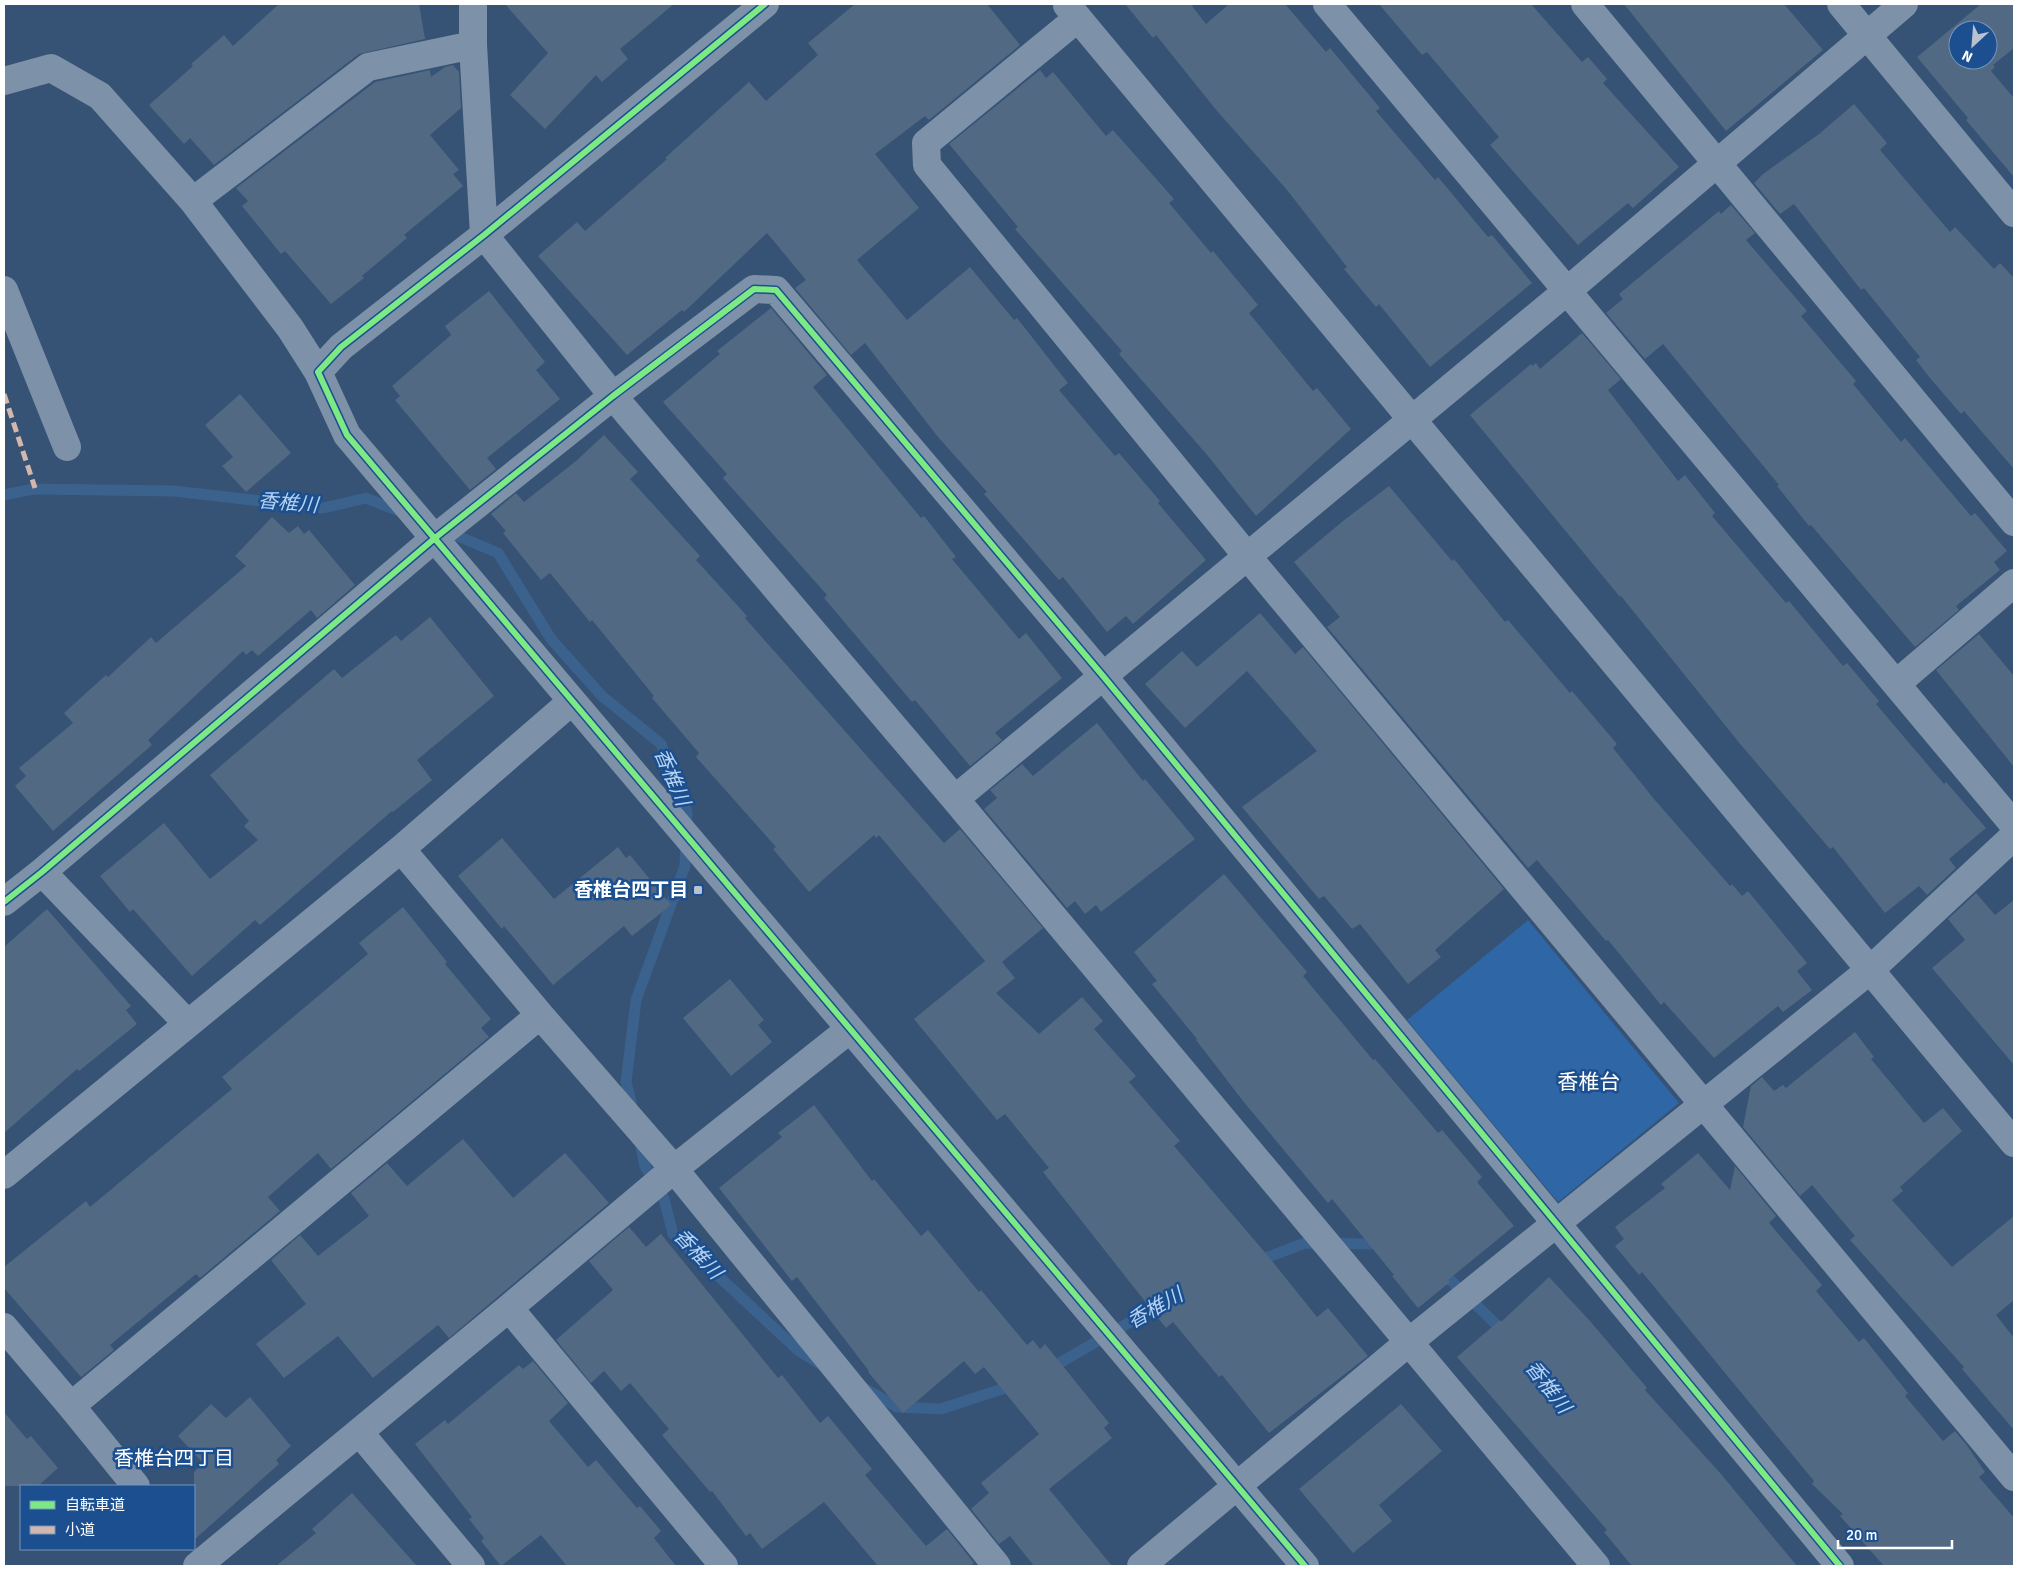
<svg xmlns="http://www.w3.org/2000/svg" width="2018" height="1570" viewBox="0 0 2018 1570" font-family="Signika,'Noto Sans JP',sans-serif">
<rect width="100%" height="100%" fill="#365274"/>
<path fill="#2f66a5" d="M 1528,920 L 1679,1103 L 1558,1202 L 1407,1020 Z"/>
<g fill="none" stroke-linecap="round" stroke-linejoin="round">
<path stroke="#3b618d" stroke-width="11" d="M 4,495 L 33,489 L 174,491 L 323,508 L 366,498 L 406,514
M 446,531 L 498,553 L 551,639 L 602,696 L 661,744 L 687,812 L 685,866 L 636,1000 L 626,1082 L 633,1110
M 639,1138 L 645,1166 L 664,1199 L 673,1234 L 799,1351 L 822,1365
M 1255,1262 L 1305,1243 L 1379,1244 L 1383,1246
M 1439,1269 L 1506,1334
M 1052,1372 L 1051,1368 L 1163,1303
M 862,1387 L 897,1407 L 941,1409 L 1017,1384"/>
</g>
<path fill="#526984" fill-rule="evenodd" d="M 279,4 L 419,4 L 425,39 L 359,54 L 214,165 L 190,138 L 184,144 L 149,105 L 193,66 L 191,64 L 224,35 L 233,46 Z
M 505,4 L 674,4 L 620,49 L 628,59 L 602,82 L 596,75 L 545,129 L 510,95 L 548,53 Z
M 855,4 L 987,4 L 1020,45 L 929,120 L 925,116 L 875,154 L 919,208 L 857,260 L 907,320 L 970,267 L 1014,320 L 1017,318 L 1068,383 L 1059,390 L 1115,456 L 1119,453 L 1160,501 L 1158,503 L 1206,560 L 1133,624 L 1126,616 L 1107,632 L 1063,577 L 1059,580 L 984,494 L 987,492 L 938,437 L 865,343 L 851,355 L 795,288 L 806,280 L 767,233 L 684,312 L 682,310 L 627,355 L 538,256 L 577,222 L 585,231 L 667,159 L 665,158 L 749,82 L 766,101 L 818,55 L 808,43 Z
M 1125,4 L 1194,4 L 1192,6 L 1206,24 L 1229,4 L 1285,4 L 1326,52 L 1330,48 L 1380,108 L 1376,111 L 1435,180 L 1438,177 L 1488,237 L 1492,235 L 1532,283 L 1430,367 L 1379,304 L 1376,307 L 1344,269 L 1347,267 L 1287,190 L 1217,111 L 1156,35 L 1153,38 Z
M 1379,4 L 1531,4 L 1582,62 L 1588,57 L 1607,79 L 1603,83 L 1679,167 L 1633,208 L 1628,203 L 1578,245 L 1490,145 L 1499,137 L 1427,52 L 1422,55 Z
M 1624,4 L 1784,4 L 1823,50 L 1726,131 Z
M 1981,4 L 2014,4 L 2014,48 L 1993,65 L 1995,67 L 1991,71 L 2014,98 L 2014,177 L 1966,120 L 1968,118 L 1917,57 ZM 1958,30 L 1988,30 L 1988,60 L 1958,60 Z
M 453,65 L 459,72 L 461,108 L 430,135 L 459,170 L 453,174 L 463,186 L 404,235 L 407,238 L 362,276 L 364,278 L 331,304 L 285,251 L 281,254 L 242,206 L 248,201 L 236,188 L 375,82 L 430,70 L 431,77 L 445,67 Z
M 1040,70 L 1046,78 L 1053,72 L 1106,136 L 1113,130 L 1174,199 L 1169,203 L 1211,253 L 1213,251 L 1258,305 L 1249,313 L 1313,391 L 1317,388 L 1351,429 L 1256,516 L 1208,456 L 1119,354 L 1122,351 L 1015,229 L 1018,227 L 949,144 Z
M 1854,104 L 1887,143 L 1880,150 L 1950,232 L 1955,227 L 1994,269 L 2000,263 L 2014,278 L 2014,469 L 1964,411 L 1961,414 L 1930,378 L 1916,360 L 1920,357 L 1864,288 L 1861,290 L 1794,204 L 1780,214 L 1754,183 L 1763,174 L 1819,134 Z
M 1731,205 L 1755,233 L 1746,240 L 1807,311 L 1801,316 L 1856,381 L 1853,384 L 1901,442 L 1905,438 L 1971,516 L 1975,513 L 2007,551 L 1994,562 L 2000,570 L 1956,606 L 1959,610 L 1915,647 L 1811,525 L 1809,526 L 1777,486 L 1779,485 L 1663,344 L 1645,359 L 1606,313 L 1623,299 L 1619,294 L 1719,211 L 1721,214 Z
M 489,291 L 545,362 L 536,370 L 560,399 L 487,458 L 496,469 L 470,490 L 395,400 L 400,396 L 392,386 L 451,335 L 445,326 Z
M 771,308 L 827,375 L 813,387 L 921,518 L 924,516 L 956,557 L 952,559 L 1019,639 L 1026,633 L 1062,678 L 995,733 L 1002,740 L 970,766 L 915,700 L 912,702 L 824,598 L 827,595 L 723,478 L 727,474 L 663,402 L 720,354 L 717,351 Z
M 1582,333 L 1621,379 L 1608,390 L 1678,481 L 1685,475 L 1715,513 L 1712,516 L 1786,603 L 1789,601 L 1843,666 L 1847,663 L 1879,701 L 1876,704 L 1944,784 L 1946,782 L 1986,828 L 1949,859 L 1956,868 L 1927,895 L 1919,886 L 1885,913 L 1833,847 L 1830,849 L 1741,745 L 1621,596 L 1620,597 L 1470,415 L 1531,364 L 1532,366 L 1536,363 L 1540,369 Z
M 240,394 L 291,453 L 246,492 L 222,466 L 233,457 L 205,425 Z
M 604,435 L 638,472 L 630,479 L 700,556 L 696,560 L 747,616 L 745,618 L 889,781 L 944,843 L 960,829 L 1043,928 L 1002,962 L 1015,978 L 996,993 L 1039,1034 L 1082,997 L 1103,1021 L 1094,1029 L 1136,1076 L 1129,1082 L 1180,1141 L 1174,1146 L 1268,1256 L 1317,1317 L 1328,1308 L 1368,1356 L 1269,1433 L 1222,1375 L 1219,1377 L 1173,1322 L 1166,1328 L 1043,1172 L 1049,1168 L 1005,1114 L 997,1120 L 914,1019 L 985,961 L 879,835 L 876,838 L 874,835 L 809,892 L 773,849 L 776,847 L 696,757 L 699,753 L 652,698 L 654,696 L 592,620 L 590,622 L 550,573 L 541,580 L 503,533 L 506,531 L 491,514 L 516,493 L 524,502 L 576,461 Z
M 1389,486 L 1452,561 L 1454,559 L 1505,622 L 1508,620 L 1570,693 L 1572,691 L 1617,744 L 1613,748 L 1654,799 L 1730,886 L 1732,884 L 1742,896 L 1748,891 L 1807,963 L 1797,971 L 1812,990 L 1783,1012 L 1778,1006 L 1714,1058 L 1664,1002 L 1661,1005 L 1608,940 L 1606,941 L 1537,860 L 1528,868 L 1327,627 L 1340,617 L 1294,562 L 1343,521 Z
M 272,517 L 289,533 L 298,526 L 304,534 L 309,530 L 355,585 L 317,618 L 311,610 L 258,656 L 252,650 L 246,655 L 243,651 L 148,740 L 152,745 L 53,831 L 15,786 L 26,776 L 19,768 L 73,723 L 64,713 L 106,675 L 108,677 L 151,637 L 156,643 L 246,566 L 235,556 Z
M 1260,613 L 1295,654 L 1303,647 L 1504,889 L 1435,950 L 1441,957 L 1408,984 L 1360,924 L 1352,929 L 1324,896 L 1319,899 L 1242,807 L 1317,751 L 1247,671 L 1185,728 L 1145,684 L 1182,651 L 1197,667 Z
M 430,617 L 494,696 L 417,760 L 432,780 L 393,812 L 392,811 L 260,925 L 255,920 L 192,976 L 133,909 L 130,912 L 100,876 L 164,823 L 210,879 L 258,840 L 244,826 L 249,821 L 210,775 L 334,669 L 342,678 L 396,635 L 401,641 Z
M 1979,634 L 2014,676 L 2014,767 L 1936,670 Z
M 1097,723 L 1143,781 L 1145,779 L 1195,839 L 1101,912 L 1096,905 L 1085,914 L 1075,901 L 1067,908 L 984,809 L 997,798 L 990,790 L 1022,764 L 1033,776 Z
M 502,838 L 554,899 L 618,847 L 626,858 L 630,855 L 671,905 L 632,936 L 624,926 L 553,985 L 504,926 L 502,929 L 458,876 Z
M 1224,874 L 1307,972 L 1303,976 L 1373,1060 L 1375,1059 L 1438,1133 L 1442,1130 L 1482,1177 L 1477,1182 L 1514,1226 L 1448,1280 L 1450,1282 L 1418,1308 L 1392,1276 L 1394,1275 L 1332,1199 L 1328,1203 L 1243,1101 L 1196,1040 L 1197,1039 L 1152,984 L 1157,981 L 1134,952 Z
M 1976,893 L 1995,915 L 2014,900 L 2014,1065 L 1932,968 L 1965,940 L 1948,919 Z
M 403,907 L 447,962 L 445,964 L 491,1019 L 481,1028 L 489,1037 L 331,1169 L 318,1153 L 268,1197 L 280,1211 L 200,1278 L 196,1274 L 110,1345 L 114,1350 L 81,1377 L 4,1288 L 4,1267 L 86,1201 L 90,1207 L 232,1089 L 222,1077 L 368,954 L 359,943 Z
M 47,909 L 131,1006 L 126,1010 L 137,1024 L 79,1071 L 77,1069 L 4,1133 L 4,947 Z
M 730,979 L 764,1020 L 758,1025 L 772,1042 L 731,1076 L 683,1018 Z
M 1855,1032 L 1874,1057 L 1871,1059 L 1924,1123 L 1943,1108 L 1962,1131 L 1900,1187 L 1903,1191 L 1892,1200 L 1952,1267 L 2014,1216 L 2014,1300 L 1996,1315 L 2014,1338 L 2014,1430 L 1962,1369 L 1964,1367 L 1850,1240 L 1855,1236 L 1812,1185 L 1800,1196 L 1743,1127 L 1751,1086 L 1762,1077 L 1774,1091 L 1783,1085 L 1786,1088 Z
M 814,1105 L 872,1181 L 874,1179 L 921,1236 L 928,1230 L 979,1292 L 981,1290 L 1027,1345 L 1033,1340 L 1040,1349 L 1045,1344 L 1109,1423 L 1104,1428 L 1112,1438 L 1049,1489 L 1112,1566 L 1034,1566 L 1010,1536 L 999,1544 L 971,1509 L 989,1493 L 981,1483 L 1039,1434 L 984,1367 L 975,1374 L 964,1361 L 903,1413 L 868,1372 L 869,1371 L 797,1277 L 792,1281 L 719,1188 L 782,1137 L 778,1133 Z
M 463,1139 L 513,1198 L 565,1153 L 609,1203 L 449,1338 L 438,1325 L 373,1378 L 338,1336 L 284,1378 L 256,1344 L 306,1304 L 271,1260 L 300,1235 L 318,1256 L 369,1216 L 351,1193 L 387,1163 L 407,1186 Z
M 1698,1153 L 1730,1190 L 1735,1166 L 1776,1216 L 1769,1223 L 1822,1285 L 1816,1291 L 1859,1342 L 1864,1338 L 1908,1393 L 1905,1396 L 1943,1441 L 1955,1431 L 1966,1444 L 1985,1472 L 1979,1477 L 2014,1518 L 2014,1566 L 1884,1566 L 1840,1516 L 1843,1514 L 1812,1484 L 1814,1481 L 1642,1272 L 1639,1275 L 1615,1246 L 1624,1239 L 1615,1227 L 1665,1188 L 1661,1184 Z
M 629,1227 L 646,1247 L 661,1234 L 778,1378 L 782,1375 L 820,1423 L 828,1416 L 872,1469 L 865,1475 L 926,1546 L 947,1529 L 974,1563 L 970,1566 L 878,1566 L 824,1502 L 762,1549 L 750,1533 L 746,1536 L 712,1491 L 710,1492 L 662,1435 L 669,1429 L 630,1383 L 621,1391 L 604,1371 L 591,1383 L 556,1340 L 613,1290 L 589,1261 Z
M 1549,1277 L 1590,1321 L 1647,1388 L 1645,1390 L 1721,1474 L 1797,1566 L 1632,1566 L 1604,1532 L 1607,1530 L 1457,1357 L 1500,1320 L 1501,1322 Z
M 533,1361 L 568,1403 L 549,1421 L 588,1467 L 596,1460 L 637,1508 L 640,1506 L 661,1531 L 654,1538 L 676,1566 L 567,1566 L 541,1535 L 501,1566 L 481,1541 L 484,1538 L 469,1519 L 472,1517 L 415,1444 L 445,1420 L 448,1424 L 519,1365 L 523,1369 Z
M 250,1397 L 291,1446 L 276,1460 L 279,1464 L 194,1540 L 194,1472 L 203,1463 L 178,1436 L 211,1404 L 226,1418 Z
M 1401,1404 L 1442,1451 L 1379,1505 L 1392,1521 L 1353,1553 L 1299,1489 Z
M 4,1412 L 27,1439 L 31,1436 L 58,1468 L 38,1486 L 4,1486 Z
M 352,1493 L 417,1566 L 276,1566 L 316,1533 L 312,1529 Z"/>
<g fill="none" stroke-linecap="round" stroke-linejoin="round">
<path stroke="#7d92a8" stroke-width="28" d="M 473,4 L 473,45 L 484,235 L 613,396 L 955,799 L 1596,1566
M 765,4 L 484,235 L 341,347 L 318,372 L 347,435 L 1305,1566
M 1327,4 L 2014,825
M 1585,4 L 2014,522
M 1841,4 L 2014,213
M 1067,5 L 2014,1143
M 1078,18 L 926,143 L 927,165 L 1247,556 L 2014,1477
M 4,81 L 51,68 L 100,96 L 193,201 L 290,328 L 318,372
M 193,201 L 368,67 L 473,45
M 4,290 L 67,447
M 1896,684 L 2014,583
M 955,799 L 1567,291 L 1904,4
M 401,849 L 540,1015 L 674,1169 L 997,1566
M 42,872 L 187,1023
M 4,902 L 42,872 L 435,538 L 613,396 L 754,289 L 776,290 L 1103,676 L 1840,1566
M 4,1175 L 401,849 L 572,701
M 509,1308 L 724,1566
M 4,1327 L 71,1406 L 136,1486
M 71,1406 L 540,1015
M 359,1432 L 471,1566
M 197,1566 L 509,1308 L 674,1169 L 850,1029
M 1141,1566 L 1409,1342 L 1870,970 L 2014,836"/>
<path stroke="#d1b7ad" stroke-width="5" stroke-dasharray="10 5" stroke-linecap="butt" d="M 4,394 L 35,488"/>
<defs>
<path id="cycleway" d="M 765,4 L 484,235 L 341,347 L 318,372 L 347,435 L 1305,1566
M 4,902 L 42,872 L 435,538 L 613,396 L 754,289 L 776,290 L 1103,676 L 1840,1566"/>
</defs>
<use href="#cycleway" stroke="#1b4f8f" stroke-width="9"/>
<use href="#cycleway" stroke="#7ce984" stroke-width="6"/>
</g>
<rect fill="#b9c2ce" stroke="#1b4f8f" stroke-width="2" x="693" y="885" width="10" height="10" rx="2.5"/>
<g text-anchor="middle" dominant-baseline="central" stroke-width="5" stroke-linejoin="round" paint-order="stroke">
<g font-size="19" font-weight="bold" fill="#fff" stroke="#1b4f8f" text-anchor="end">
<text x="688" y="890">香椎台四丁目</text>
</g>
<g font-size="20" font-style="italic" fill="#b5d3f5" stroke="#1b4f8f">
<text transform="translate(288 503) rotate(5)">香椎川</text>
<text transform="translate(672 777) rotate(67)">香椎川</text>
<text transform="translate(698 1254) rotate(47)">香椎川</text>
<text transform="translate(1155 1308) rotate(-30)">香椎川</text>
<text transform="translate(1548 1387) rotate(52)">香椎川</text>
</g>
<g font-size="20" fill="#fff" stroke="#1b4f8f">
<text x="174" y="1458">香椎台四丁目</text>
</g>
<g font-size="21" fill="#fff" stroke="#1b4f8f">
<text x="1589" y="1082">香椎台</text>
</g>
</g>
<rect width="2018" height="1570" fill="none" stroke="#ffffff" stroke-width="10"/>
<rect x="20" y="1485" width="175" height="65" fill="#1b4f8f" stroke="#7695bc"/>
<rect x="30" y="1501" width="25" height="8" fill="#7ce984" stroke="#7695bc"/>
<text x="65" y="1510" font-size="15" fill="#ffffff">自転車道</text>
<rect x="30" y="1526" width="25" height="8" fill="#d1b7ad" stroke="#7695bc"/>
<text x="65" y="1535" font-size="15" fill="#ffffff">小道</text>
<g transform="translate(1973 45) rotate(206)"><circle r="24" fill="#1b4f8f" stroke="#7695bc"/>
<path d="M0-4L9 19L0 12L-9 19Z" fill="#b9c2ce"/>
<text y="-8" font-size="14" font-weight="bold" text-anchor="middle" fill="#ffffff">N</text>
</g>
<path d="M1838 1540v8h114v-8" fill="none" stroke="#ffffff" stroke-width="2.5"/>
<text x="1846" y="1540" font-size="15" fill="#ffffff" stroke="#1b4f8f" stroke-width="4" paint-order="stroke">20 m</text>
</svg>
